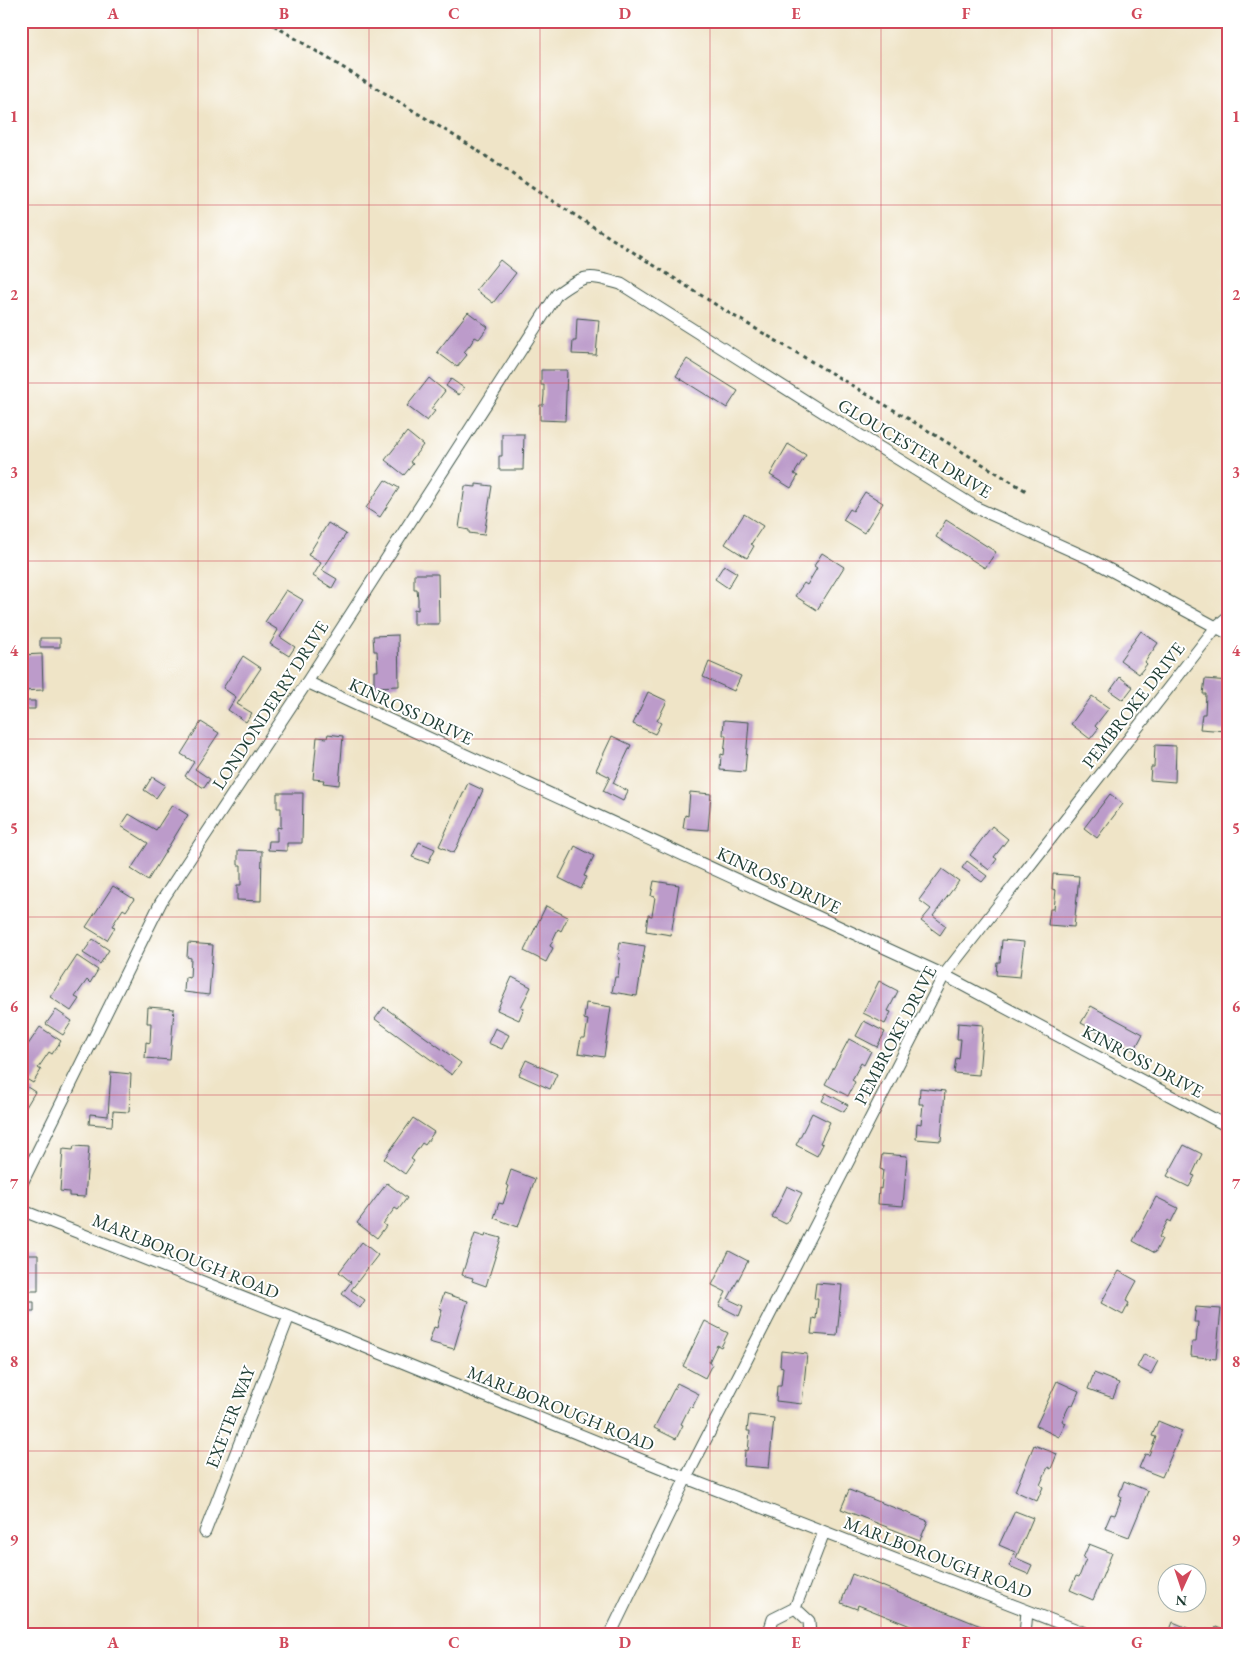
<svg xmlns="http://www.w3.org/2000/svg" width="1250" height="1656" viewBox="0 0 1250 1656" font-family="'EB Garamond',serif">
<rect width="100%" height="100%" fill="#fff"/>
<filter id="ink" filterUnits="userSpaceOnUse"><feTurbulence type="fractalNoise" baseFrequency=".02" numOctaves="2"/><feDisplacementMap in="SourceGraphic" scale="10" xChannelSelector="R" yChannelSelector="G"/><feConvolveMatrix kernelMatrix="1 2 1 2 8 2 1 2 1" color-interpolation-filters="sRGB"/></filter>
<filter id="wash" filterUnits="userSpaceOnUse"><feTurbulence type="fractalNoise" baseFrequency=".0096" numOctaves="4" result="noise"/><feDisplacementMap in="SourceGraphic" scale="20" xChannelSelector="R" yChannelSelector="G"/><feGaussianBlur stdDeviation="1.12" result="paint"/><feColorMatrix in="noise" values="0 0 0 0 0 0 0 0 0 0 0 0 0 0 0 0 0 1.4 0 .05"/><feComposite in="paint" operator="in"/></filter>
<g filter="url(#wash)">
<rect width="100%" height="100%" fill="#efe4c7"/>
<g id="blocks">
<path fill="#bc9bca" d="M 500,260 L 516,273 L 493,303 L 476,290 Z
M 468,312 L 488,327 L 479,339 L 475,337 L 470,345 L 464,352 L 467,355 L 457,367 L 437,352 Z
M 577,318 L 599,320 L 596,355 L 572,354 L 573,341 L 576,341 Z
M 687,359 L 738,391 L 727,408 L 676,376 Z
M 541,370 L 567,370 L 565,421 L 540,420 L 540,405 L 543,405 L 544,395 L 544,385 L 541,385 Z
M 429,378 L 445,391 L 431,409 L 435,411 L 427,421 L 407,406 Z
M 451,379 L 464,388 L 459,395 L 446,386 Z
M 407,432 L 423,445 L 410,462 L 413,464 L 404,475 L 385,460 Z
M 502,434 L 524,434 L 523,470 L 499,470 L 499,456 L 502,456 Z
M 788,444 L 806,455 L 794,474 L 798,476 L 791,488 L 770,475 Z
M 385,480 L 399,488 L 380,517 L 366,508 Z
M 476,484 L 492,486 L 484,535 L 469,533 L 469,530 L 459,528 L 465,486 L 476,487 Z
M 865,492 L 883,503 L 864,533 L 843,520 L 850,509 L 853,511 Z
M 744,514 L 763,526 L 751,544 L 754,546 L 747,558 L 725,544 Z
M 946,520 L 996,552 L 985,568 L 936,537 Z
M 328,523 L 346,534 L 322,570 L 337,579 L 332,588 L 313,576 L 321,563 L 308,555 Z
M 822,553 L 844,567 L 817,610 L 795,596 L 804,583 L 807,585 L 817,568 L 814,566 Z
M 724,565 L 737,573 L 728,588 L 715,579 Z
M 414,574 L 438,574 L 439,624 L 414,624 L 414,609 L 418,610 L 418,599 L 417,589 L 414,589 Z
M 286,590 L 303,600 L 280,637 L 295,647 L 289,656 L 270,644 L 278,630 L 265,622 Z
M 1141,631 L 1158,643 L 1145,662 L 1147,664 L 1139,674 L 1120,660 Z
M 398,635 L 399,686 L 374,687 L 374,671 L 378,671 L 377,651 L 374,651 L 373,636 Z
M 40,638 L 60,638 L 60,647 L 40,647 Z
M 42,654 L 43,690 L 21,691 L 22,655 Z
M 243,656 L 261,668 L 237,704 L 252,713 L 246,722 L 228,710 L 236,697 L 223,688 Z
M 709,662 L 741,676 L 734,691 L 703,677 Z
M 1120,677 L 1133,687 L 1123,700 L 1110,691 Z
M 1205,679 L 1229,681 L 1226,731 L 1200,729 L 1202,714 L 1205,714 L 1206,694 L 1203,694 Z
M 648,692 L 667,701 L 657,721 L 661,723 L 655,734 L 633,724 Z
M 1092,696 L 1109,708 L 1095,726 L 1098,729 L 1090,739 L 1071,724 Z
M 21,701 L 35,701 L 35,709 L 21,709 Z
M 724,720 L 749,722 L 745,772 L 720,770 L 721,754 L 724,755 L 726,735 L 723,735 Z
M 201,722 L 219,733 L 195,769 L 210,779 L 204,788 L 185,776 L 194,762 L 181,754 Z
M 328,734 L 343,736 L 339,785 L 323,783 L 324,780 L 313,779 L 317,737 L 327,738 Z
M 612,736 L 631,745 L 613,783 L 628,791 L 623,801 L 603,791 L 610,777 L 596,770 Z
M 1155,745 L 1176,746 L 1175,782 L 1150,780 L 1151,767 L 1154,767 Z
M 152,777 L 165,785 L 156,798 L 144,790 Z
M 468,783 L 483,790 L 454,853 L 439,846 Z
M 690,792 L 711,794 L 708,830 L 683,828 L 685,815 L 688,816 Z
M 277,793 L 303,793 L 302,843 L 287,843 L 287,851 L 268,850 L 269,841 L 277,841 L 277,827 L 281,828 L 281,808 L 277,808 Z
M 1110,794 L 1123,804 L 1097,838 L 1084,828 Z
M 172,805 L 188,815 L 148,880 L 131,869 L 148,843 L 121,826 L 129,814 L 156,830 Z
M 992,826 L 1008,839 L 994,857 L 997,859 L 989,870 L 970,855 Z
M 419,842 L 435,849 L 428,863 L 412,857 Z
M 575,846 L 594,856 L 584,876 L 587,877 L 581,889 L 559,878 Z
M 238,850 L 262,851 L 261,901 L 237,900 L 237,885 L 241,885 L 241,865 L 238,865 Z
M 967,861 L 987,876 L 982,882 L 962,868 Z
M 942,869 L 959,881 L 933,916 L 946,926 L 940,935 L 921,921 L 931,909 L 919,900 Z
M 1053,874 L 1079,876 L 1074,927 L 1048,925 L 1050,909 L 1054,909 L 1056,890 L 1052,889 Z
M 654,881 L 679,885 L 671,935 L 646,931 L 648,915 L 652,916 L 655,897 L 651,896 Z
M 113,886 L 134,899 L 126,911 L 123,909 L 112,926 L 115,927 L 107,940 L 86,927 Z
M 546,906 L 568,917 L 561,931 L 558,929 L 550,946 L 553,948 L 546,962 L 524,951 Z
M 93,939 L 109,950 L 100,964 L 83,953 Z
M 1002,940 L 1024,942 L 1020,977 L 996,975 L 997,962 L 1000,962 Z
M 620,942 L 645,946 L 637,996 L 612,992 L 615,977 L 618,977 L 619,967 L 620,958 L 618,957 Z
M 188,943 L 213,945 L 209,995 L 184,992 L 185,977 L 190,978 L 191,958 L 187,957 Z
M 77,956 L 98,970 L 90,983 L 87,980 L 75,997 L 79,999 L 71,1011 L 50,997 Z
M 512,977 L 531,987 L 521,1007 L 524,1008 L 519,1020 L 497,1010 Z
M 879,981 L 898,991 L 888,1011 L 891,1012 L 885,1024 L 863,1013 Z
M 586,1003 L 611,1007 L 604,1057 L 578,1053 L 581,1038 L 585,1038 L 588,1020 L 584,1019 Z
M 1091,1006 L 1143,1034 L 1134,1051 L 1081,1023 Z
M 148,1007 L 174,1009 L 170,1060 L 145,1058 L 146,1042 L 150,1043 L 151,1023 L 147,1023 Z
M 384,1007 L 461,1063 L 452,1075 L 375,1019 Z
M 56,1010 L 72,1021 L 63,1035 L 46,1024 Z
M 864,1021 L 885,1032 L 877,1047 L 856,1036 Z
M 958,1023 L 983,1025 L 979,1075 L 954,1073 L 956,1058 L 959,1059 L 961,1039 L 957,1039 Z
M 40,1027 L 61,1041 L 52,1054 L 49,1052 L 38,1068 L 41,1070 L 33,1083 L 21,1076 L 21,1055 Z
M 495,1028 L 509,1035 L 502,1049 L 488,1043 Z
M 849,1039 L 871,1051 L 864,1065 L 861,1063 L 852,1080 L 855,1082 L 848,1096 L 825,1084 Z
M 526,1060 L 557,1074 L 550,1089 L 519,1075 Z
M 111,1072 L 131,1074 L 129,1112 L 113,1111 L 112,1126 L 89,1124 L 90,1114 L 108,1116 Z
M 21,1083 L 35,1092 L 26,1107 L 21,1103 Z
M 920,1088 L 945,1091 L 941,1141 L 916,1139 L 917,1123 L 921,1124 L 923,1104 L 919,1104 Z
M 826,1093 L 848,1105 L 844,1112 L 822,1101 Z
M 812,1113 L 830,1122 L 820,1143 L 823,1144 L 817,1156 L 796,1145 Z
M 413,1118 L 434,1132 L 425,1145 L 422,1143 L 411,1159 L 414,1161 L 405,1174 L 384,1159 Z
M 1184,1145 L 1202,1154 L 1192,1175 L 1195,1176 L 1189,1187 L 1167,1176 Z
M 74,1146 L 89,1147 L 85,1197 L 69,1196 L 69,1192 L 60,1191 L 63,1149 L 73,1150 Z
M 882,1154 L 907,1156 L 903,1206 L 878,1204 L 879,1188 L 881,1189 L 882,1179 L 883,1170 L 880,1169 Z
M 511,1170 L 535,1179 L 518,1227 L 494,1218 L 499,1203 L 503,1204 L 509,1186 L 506,1185 Z
M 387,1183 L 407,1198 L 398,1210 L 395,1208 L 383,1224 L 386,1226 L 377,1238 L 357,1223 Z
M 787,1186 L 802,1193 L 786,1224 L 772,1217 Z
M 1156,1197 L 1178,1208 L 1171,1222 L 1168,1220 L 1159,1237 L 1162,1239 L 1155,1253 L 1133,1241 Z
M 475,1234 L 485,1237 L 486,1234 L 501,1238 L 486,1286 L 472,1281 L 473,1278 L 462,1275 Z
M 362,1242 L 378,1255 L 351,1290 L 365,1300 L 360,1308 L 342,1294 L 351,1282 L 339,1272 Z
M 729,1251 L 748,1261 L 728,1299 L 743,1306 L 739,1316 L 719,1306 L 726,1292 L 712,1285 Z
M 21,1255 L 38,1255 L 38,1291 L 21,1291 Z
M 1119,1271 L 1137,1281 L 1126,1301 L 1129,1303 L 1123,1315 L 1101,1303 Z
M 816,1283 L 842,1285 L 837,1336 L 811,1334 L 813,1318 L 816,1319 L 818,1299 L 814,1299 Z
M 444,1293 L 468,1301 L 454,1349 L 429,1342 L 434,1327 L 437,1328 L 442,1309 L 439,1308 Z
M 21,1302 L 34,1302 L 34,1311 L 26,1311 L 26,1319 L 21,1319 Z
M 1196,1307 L 1221,1309 L 1216,1359 L 1191,1356 L 1192,1342 L 1196,1342 L 1198,1322 L 1194,1322 Z
M 705,1321 L 728,1333 L 721,1347 L 717,1345 L 709,1362 L 712,1364 L 705,1378 L 683,1366 Z
M 781,1351 L 807,1354 L 802,1404 L 776,1401 L 777,1386 L 781,1386 L 783,1367 L 780,1366 Z
M 1144,1354 L 1158,1361 L 1151,1374 L 1137,1367 Z
M 1094,1373 L 1119,1383 L 1113,1398 L 1088,1389 Z
M 1057,1381 L 1079,1391 L 1073,1405 L 1070,1404 L 1062,1421 L 1066,1423 L 1059,1437 L 1036,1426 Z
M 677,1383 L 699,1394 L 692,1408 L 690,1406 L 681,1424 L 683,1425 L 676,1439 L 654,1428 Z
M 749,1415 L 774,1418 L 769,1468 L 744,1466 L 745,1450 L 748,1451 L 750,1431 L 747,1431 Z
M 1158,1421 L 1182,1431 L 1162,1477 L 1139,1468 L 1145,1454 L 1149,1455 L 1156,1437 L 1152,1436 Z
M 1034,1445 L 1057,1454 L 1051,1469 L 1048,1467 L 1040,1485 L 1043,1487 L 1037,1501 L 1015,1491 Z
M 1124,1481 L 1148,1491 L 1129,1537 L 1105,1528 L 1111,1514 L 1115,1515 L 1122,1497 L 1119,1495 Z
M 849,1490 L 928,1521 L 920,1540 L 841,1509 Z
M 1015,1511 L 1033,1518 L 1016,1558 L 1032,1565 L 1028,1574 L 1009,1566 L 1015,1552 L 999,1545 Z
M 1089,1544 L 1112,1553 L 1093,1600 L 1070,1590 L 1076,1576 L 1079,1577 L 1086,1559 L 1083,1558 Z
M 852,1574 L 1003,1635 L 933,1635 L 858,1605 L 857,1609 L 841,1603 Z
M 1173,1622 L 1197,1632 L 1195,1635 L 1168,1635 Z
M 1216,1627 L 1229,1632 L 1229,1635 L 1213,1635 Z"/>
</g>
</g>
<g filter="url(#ink)">
<use href="#blocks" fill-opacity="0" stroke="#3e564a" stroke-width="1"/>
<g fill="none" stroke-linecap="round" stroke-linejoin="round">
<defs>
<path id="service" d="M 307,682 L 944,975 L 1229,1127
M 21,1185 L 161,902 L 307,682 L 557,294 C 586,273 588,275 621,284 L 861,436 L 977,508 L 1088,558 L 1229,634
M 21,1210 L 289,1316 L 686,1478 L 1090,1635
M 205,1532 L 289,1316
M 795,1608 L 809,1621 L 810,1635
M 610,1635 L 686,1478 L 944,975 L 1217,626 L 1229,616
M 768,1635 L 773,1619 L 795,1608 L 824,1532
M 1025,1635 L 1027,1611"/>
</defs>
<use href="#service" stroke="#3e564a" stroke-width="13"/>
<path stroke="#3e564a" stroke-width="3" stroke-dasharray="4 4" stroke-linecap="butt" d="M 267,21 L 471,146 L 540,193 L 729,313 L 909,419 L 1028,492"/>
<use href="#service" stroke="#fff" stroke-width="11"/>
</g>
</g>
<path fill="none" stroke="#d1495b" stroke-width="1" stroke-opacity="0.55" d="M 198,21 L 198,1635M 369,21 L 369,1635M 540,21 L 540,1635M 710,21 L 710,1635M 881,21 L 881,1635M 1052,21 L 1052,1635M 21,205 L 1229,205M 21,383 L 1229,383M 21,561 L 1229,561M 21,739 L 1229,739M 21,917 L 1229,917M 21,1095 L 1229,1095M 21,1273 L 1229,1273M 21,1451 L 1229,1451"/>
<g text-anchor="middle" dominant-baseline="central" stroke-width="4" stroke-linejoin="round" paint-order="stroke">
<g font-size="18" fill="#1f3d34" stroke="#fff">
<text transform="translate(915 448) rotate(31)">GLOUCESTER DRIVE</text>
<text transform="translate(270 705) rotate(-57)">LONDONDERRY DRIVE</text>
<text transform="translate(1133 705) rotate(-52)">PEMBROKE DRIVE</text>
<text transform="translate(411 711) rotate(25)">KINROSS DRIVE</text>
<text transform="translate(779 880) rotate(25)">KINROSS DRIVE</text>
<text transform="translate(895 1035) rotate(-62)">PEMBROKE DRIVE</text>
<text transform="translate(1143 1061) rotate(28)">KINROSS DRIVE</text>
<text transform="translate(186 1256) rotate(22)">MARLBOROUGH ROAD</text>
<text transform="translate(561 1408) rotate(22)">MARLBOROUGH ROAD</text>
<text transform="translate(230 1417) rotate(-69)">EXETER WAY</text>
<text transform="translate(938 1557) rotate(21)">MARLBOROUGH ROAD</text>
</g>
</g>
<rect width="1250" height="1656" fill="none" stroke="#fff" stroke-width="55"/>
<g transform="translate(1182 1588) rotate(183)"><circle r="24" fill="#ffffff" stroke="#a5b1ae"/>
<path d="M0-4L9 19L0 12L-9 19Z" fill="#d1495b"/>
<text y="-8" font-size="14" font-weight="bold" text-anchor="middle" fill="#1f3d34">N</text>
</g>
<rect x="28" y="28" width="1194" height="1600" fill="none" stroke="#d1495b" stroke-width="2"/>
<g font-size="16" text-anchor="middle" font-weight="bold" fill="#d1495b">
<text x="113" y="19">A</text>
<text x="284" y="19">B</text>
<text x="454" y="19">C</text>
<text x="625" y="19">D</text>
<text x="796" y="19">E</text>
<text x="966" y="19">F</text>
<text x="1137" y="19">G</text>
<text x="14" y="122">1</text>
<text x="1236" y="122">1</text>
<text x="14" y="300">2</text>
<text x="1236" y="300">2</text>
<text x="14" y="478">3</text>
<text x="1236" y="478">3</text>
<text x="14" y="656">4</text>
<text x="1236" y="656">4</text>
<text x="14" y="834">5</text>
<text x="1236" y="834">5</text>
<text x="14" y="1012">6</text>
<text x="1236" y="1012">6</text>
<text x="14" y="1189">7</text>
<text x="1236" y="1189">7</text>
<text x="14" y="1367">8</text>
<text x="1236" y="1367">8</text>
<text x="14" y="1545">9</text>
<text x="1236" y="1545">9</text>
<text x="113" y="1648">A</text>
<text x="284" y="1648">B</text>
<text x="454" y="1648">C</text>
<text x="625" y="1648">D</text>
<text x="796" y="1648">E</text>
<text x="966" y="1648">F</text>
<text x="1137" y="1648">G</text>
</g>
</svg>
